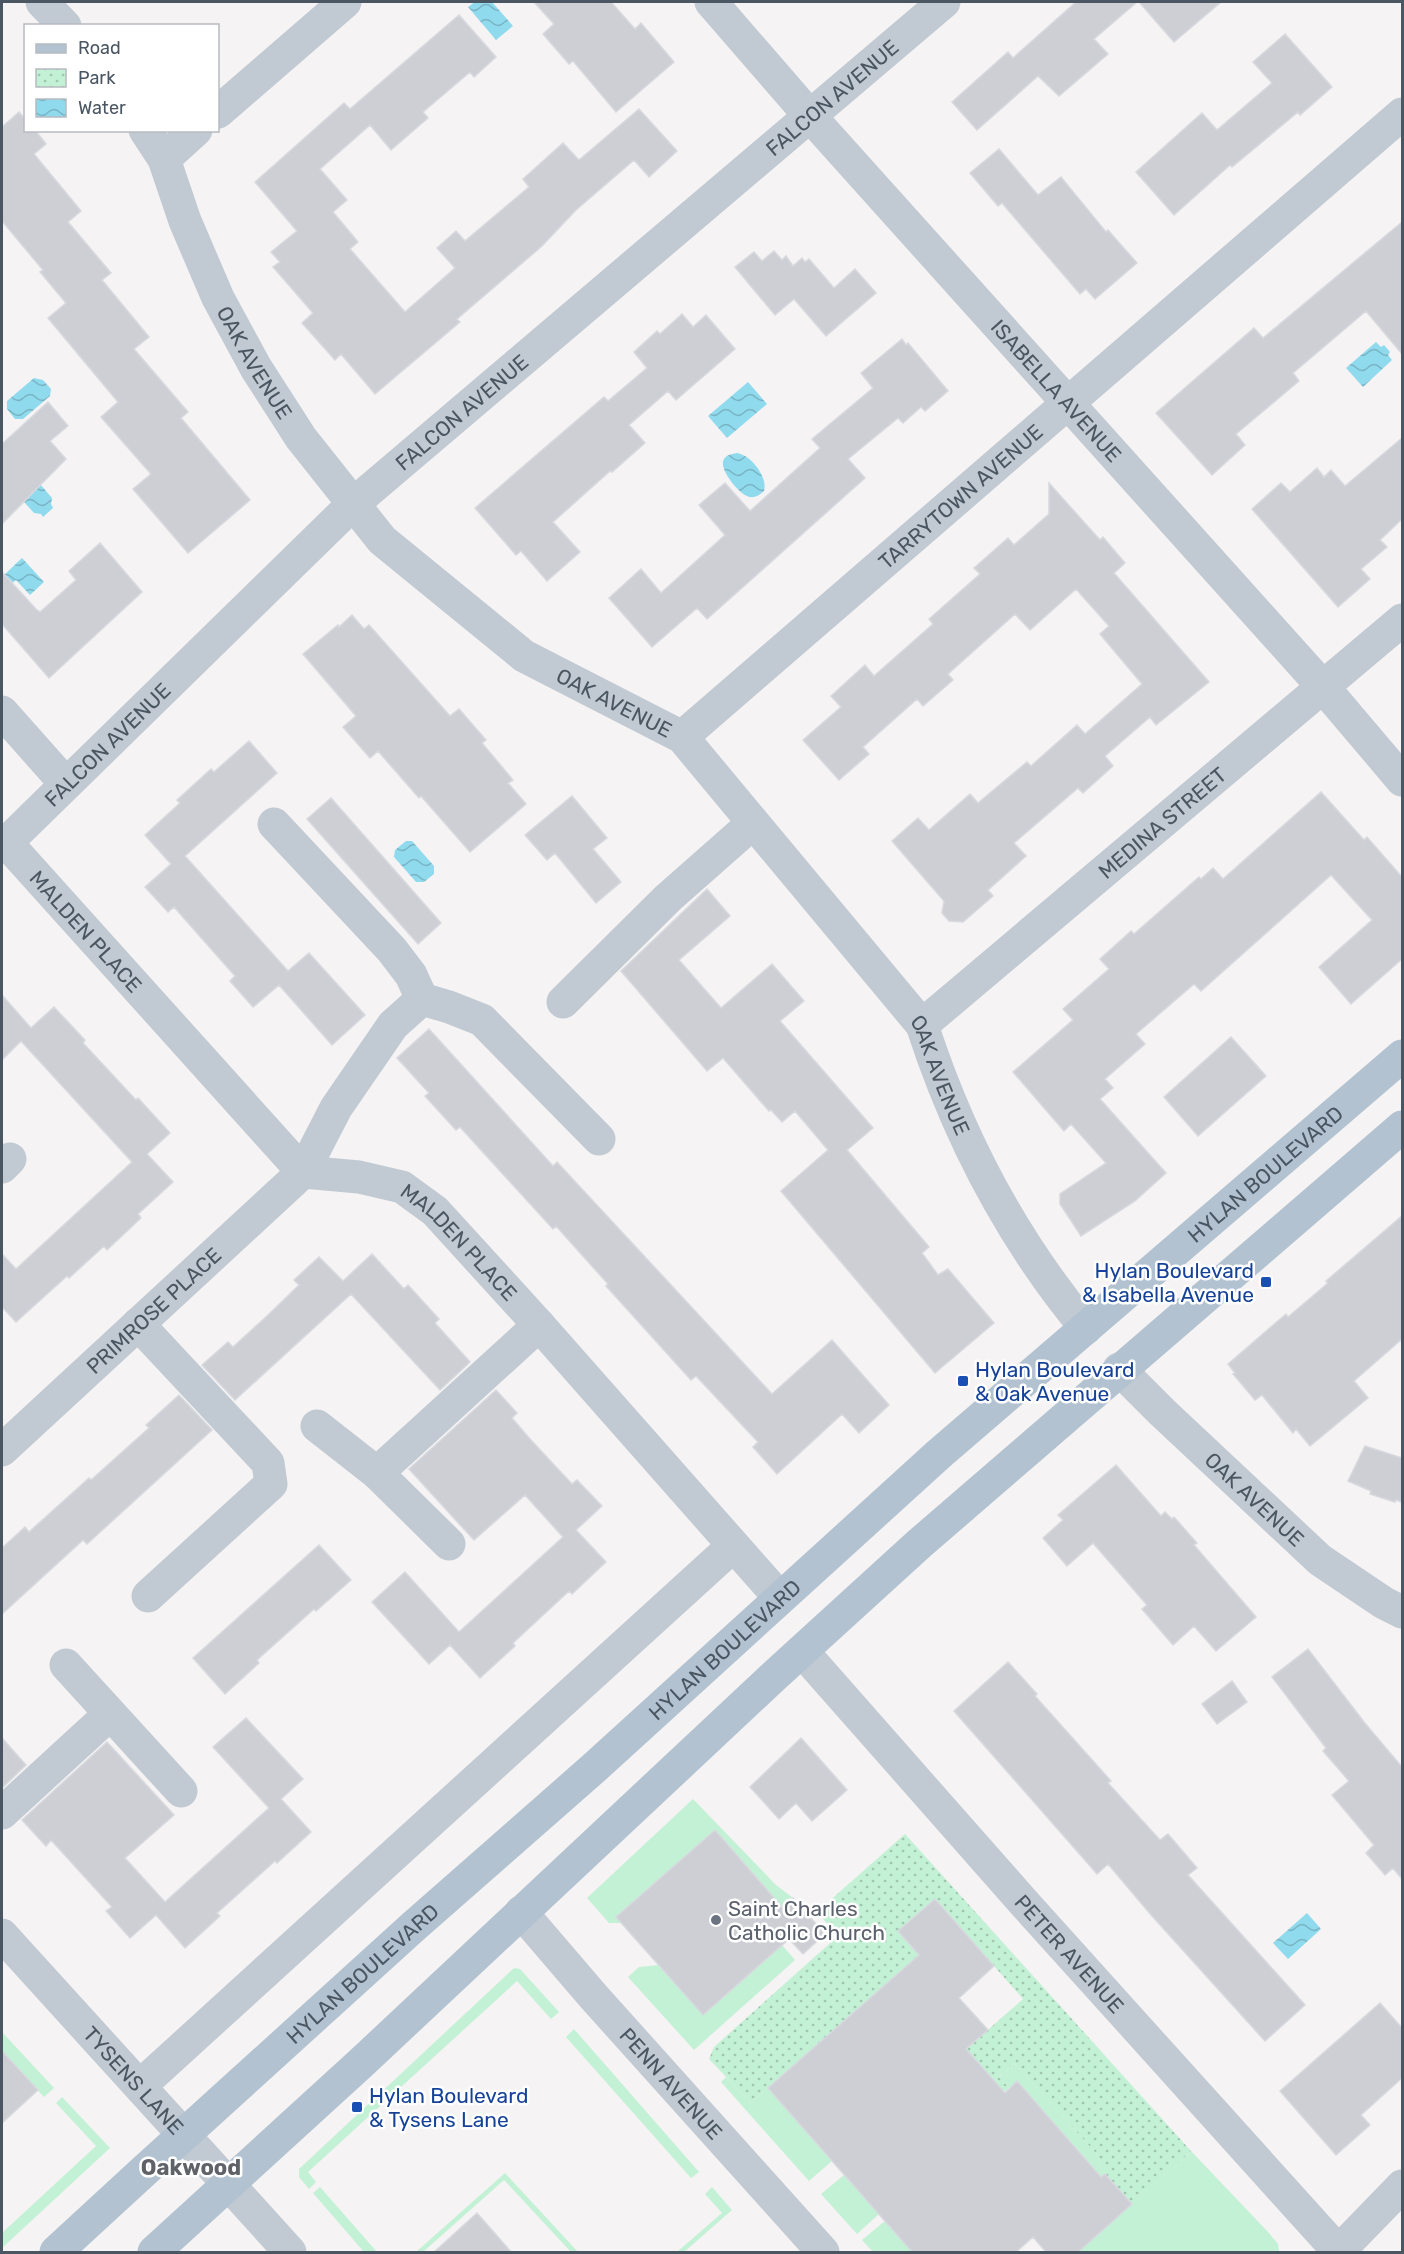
<svg xmlns="http://www.w3.org/2000/svg" width="1404" height="2254" viewBox="0 0 1404 2254" font-family="Rubik,sans-serif">
<defs>
<pattern id="park-dots" width="8" height="8" patternUnits="userSpaceOnUse" patternTransform="scale(1.5)"><rect width="8" height="8" fill="#c3f1d5"/><path d="M2 2h.1M6 6h.1" fill="none" stroke="#a0c6b0" stroke-width="1.8" stroke-linecap="round"/></pattern>
<pattern id="water-waves" width="16" height="10" patternUnits="userSpaceOnUse" patternTransform="scale(1.5)"><rect width="16" height="10" fill="#90daee"/><path d="M0 5q4-4 8 0t8 0" fill="none" stroke="#78b4c4"/></pattern>
</defs>
<rect width="100%" height="100%" fill="#f5f3f3"/>
<path fill="#c3f1d5" d="M 693,1799 L 776,1885 L 793,1898 L 782,1907 L 715,1830 L 622,1923 L 609,1923 L 587,1898 Z
M 782,1945 L 795,1960 L 694,2050 L 628,1977 L 639,1967 L 659,1965 L 703,2015 Z
M 514,1968 L 520,1969 L 559,2012 L 551,2019 L 517,1981 L 308,2172 L 316,2182 L 309,2189 L 299,2177 L 299,2169 Z
M 574,2029 L 699,2172 L 691,2178 L 566,2037 Z
M 2,2032 L 54,2088 L 44,2097 L 2,2051 Z
M 1014,2063 L 1096,2153 L 1105,2174 L 1101,2177 L 1017,2082 L 1009,2088 L 999,2077 Z
M 726,2077 L 751,2103 L 768,2088 L 832,2161 L 809,2181 L 721,2082 Z
M 62,2097 L 110,2148 L 2,2248 L 2,2233 L 96,2146 L 56,2103 Z
M 1191,2151 L 1268,2232 L 1278,2244 L 1279,2252 L 1077,2252 Z
M 505,2173 L 578,2252 L 571,2252 L 504,2180 L 423,2252 L 416,2252 Z
M 844,2175 L 879,2214 L 857,2234 L 821,2194 Z
M 320,2187 L 377,2252 L 364,2252 L 313,2193 Z
M 712,2187 L 732,2210 L 684,2252 L 677,2252 L 722,2213 L 705,2194 Z
M 885,2221 L 913,2252 L 873,2252 L 862,2240 Z"/>
<path fill="url(#park-dots)" d="M 905,1834 L 1191,2151 L 1132,2204 L 1105,2174 L 1096,2153 L 1014,2063 L 999,2077 L 1009,2088 L 1005,2092 L 993,2080 L 914,2095 L 1023,1999 L 935,1899 L 898,1931 L 919,1955 L 751,2103 L 709,2059 L 714,2047 L 838,1936 L 817,1912 Z"/>
<path fill="url(#water-waves)" d="M 475,2 L 492,2 L 513,26 L 496,40 L 468,7 Z
M 1376,342 L 1381,347 L 1384,345 L 1390,352 L 1388,355 L 1392,360 L 1363,387 L 1346,368 Z
M 34,378 L 43,380 L 51,389 L 50,396 L 23,419 L 15,419 L 7,409 L 7,401 Z
M 748,382 L 767,404 L 727,438 L 708,416 Z
M 737,453 C 751,455 768,477 764,491 C 751,504 742,494 733,484 C 724,472 714,456 737,453 Z
M 34,477 L 52,498 L 51,504 L 53,508 L 43,517 L 41,514 L 34,513 L 16,493 Z
M 22,558 L 44,582 L 30,595 L 16,580 L 9,586 L 3,587 L 2,585 L 2,577 Z
M 406,841 L 412,841 L 434,866 L 434,874 L 424,882 L 416,882 L 394,857 L 395,850 Z
M 1307,1913 L 1321,1929 L 1288,1959 L 1273,1943 Z"/>
<path fill="#cdcfd5" stroke="#d7d9de" stroke-width="1.5" d="M 534,2 L 611,2 L 635,29 L 641,23 L 674,62 L 616,112 L 573,61 L 569,64 L 543,34 L 554,24 Z
M 1076,2 L 1137,2 L 1094,39 L 1108,54 L 1059,96 L 1038,76 L 977,130 L 952,102 L 1008,52 L 1013,58 Z
M 1139,2 L 1221,2 L 1174,42 Z
M 459,15 L 496,57 L 474,77 L 470,72 L 423,112 L 428,118 L 391,150 L 370,125 L 320,169 L 347,200 L 333,212 L 358,242 L 350,249 L 405,312 L 455,268 L 437,248 L 456,231 L 465,241 L 529,187 L 523,179 L 563,143 L 579,160 L 639,109 L 677,151 L 649,177 L 634,160 L 576,210 L 542,246 L 457,319 L 460,322 L 375,394 L 341,354 L 335,360 L 302,323 L 313,313 L 273,267 L 280,262 L 271,252 L 297,231 L 255,182 L 344,103 L 350,109 Z
M 1285,34 L 1332,87 L 1300,115 L 1298,112 L 1232,167 L 1230,165 L 1174,215 L 1136,172 L 1202,113 L 1217,130 L 1272,83 L 1253,62 Z
M 19,112 L 26,120 L 26,130 L 35,130 L 46,144 L 34,154 L 81,211 L 68,222 L 111,273 L 102,280 L 149,337 L 134,349 L 188,412 L 181,418 L 250,500 L 188,553 L 133,489 L 151,474 L 101,417 L 118,402 L 48,318 L 66,303 L 40,272 L 43,270 L 2,221 L 2,127 Z
M 999,149 L 1038,195 L 1061,177 L 1106,232 L 1108,230 L 1137,263 L 1095,299 L 1086,289 L 1080,294 L 1002,203 L 998,206 L 970,173 Z
M 1402,222 L 1402,354 L 1366,311 L 1293,373 L 1299,381 L 1236,434 L 1245,445 L 1212,475 L 1156,413 L 1254,328 L 1263,338 Z
M 774,251 L 782,260 L 786,256 L 793,266 L 802,258 L 805,262 L 809,259 L 834,288 L 855,269 L 876,293 L 826,336 L 794,299 L 775,315 L 735,267 L 754,252 L 762,261 Z
M 682,314 L 693,327 L 706,315 L 735,349 L 676,400 L 668,391 L 629,425 L 645,443 L 612,472 L 610,471 L 553,522 L 580,552 L 547,581 L 521,551 L 516,555 L 475,508 L 604,397 L 608,401 L 647,368 L 634,352 L 657,331 L 660,334 Z
M 902,339 L 906,345 L 908,343 L 948,391 L 925,411 L 921,407 L 903,423 L 898,418 L 848,459 L 865,478 L 707,619 L 697,608 L 652,647 L 609,598 L 641,569 L 661,593 L 725,535 L 699,505 L 725,483 L 750,511 L 820,448 L 812,439 L 873,388 L 861,373 Z
M 48,402 L 68,426 L 50,441 L 66,459 L 2,524 L 2,444 Z
M 1402,438 L 1402,519 L 1380,540 L 1387,547 L 1361,569 L 1370,579 L 1338,607 L 1252,509 L 1281,483 L 1290,492 L 1317,468 L 1324,477 L 1331,470 L 1345,486 Z
M 1049,483 L 1100,540 L 1103,537 L 1125,563 L 1114,573 L 1209,682 L 1156,725 L 1150,717 L 1105,756 L 1113,766 L 1083,793 L 1078,788 L 1014,843 L 1026,856 L 988,890 L 993,896 L 963,922 L 949,921 L 942,913 L 944,901 L 892,841 L 918,818 L 929,830 L 970,794 L 978,803 L 1027,762 L 1031,766 L 1077,725 L 1085,734 L 1142,684 L 1100,634 L 1109,626 L 1076,589 L 1030,630 L 1015,614 L 948,674 L 953,680 L 923,706 L 917,699 L 863,747 L 869,754 L 839,780 L 803,740 L 841,707 L 831,696 L 865,665 L 874,676 L 933,624 L 929,619 L 980,574 L 974,568 L 1008,538 L 1014,545 L 1049,514 Z
M 100,543 L 142,592 L 49,678 L 2,624 L 2,572 L 36,609 L 40,612 L 76,580 L 69,571 Z
M 352,615 L 364,629 L 369,625 L 450,716 L 459,709 L 486,740 L 482,743 L 513,780 L 508,783 L 526,804 L 470,852 L 421,796 L 419,798 L 378,751 L 370,758 L 343,727 L 356,716 L 303,654 L 338,625 L 339,627 Z
M 249,741 L 277,773 L 185,856 L 288,971 L 309,953 L 365,1015 L 332,1045 L 279,985 L 253,1007 L 230,981 L 235,976 L 174,907 L 168,912 L 145,887 L 171,864 L 145,835 L 180,803 L 177,800 L 211,769 L 214,772 Z
M 1321,792 L 1364,840 L 1367,837 L 1402,877 L 1402,959 L 1351,1004 L 1319,967 L 1372,920 L 1331,875 L 1201,991 L 1194,984 L 1136,1034 L 1145,1044 L 1105,1079 L 1113,1088 L 1100,1099 L 1166,1173 L 1135,1201 L 1081,1236 L 1060,1204 L 1060,1194 L 1106,1163 L 1071,1124 L 1064,1131 L 1013,1072 L 1073,1020 L 1063,1009 L 1109,969 L 1100,959 L 1131,931 L 1134,934 L 1199,877 L 1201,879 L 1213,868 L 1223,879 Z
M 572,796 L 607,838 L 593,849 L 621,882 L 596,903 L 555,853 L 547,860 L 525,835 Z
M 331,798 L 441,923 L 418,944 L 307,819 Z
M 707,889 L 730,916 L 679,960 L 721,1008 L 772,964 L 804,1001 L 780,1021 L 873,1128 L 847,1150 L 929,1247 L 922,1253 L 938,1275 L 948,1269 L 994,1323 L 935,1373 L 781,1191 L 828,1150 L 795,1111 L 782,1122 L 771,1110 L 769,1111 L 723,1058 L 707,1071 L 621,971 Z
M 2,995 L 31,1028 L 54,1007 L 85,1040 L 83,1043 L 136,1100 L 138,1098 L 170,1133 L 147,1154 L 173,1182 L 138,1214 L 141,1218 L 107,1250 L 104,1246 L 69,1278 L 67,1276 L 16,1322 L 2,1307 L 2,1254 L 16,1269 L 132,1162 L 21,1041 L 2,1060 Z
M 429,1029 L 553,1166 L 557,1162 L 772,1394 L 832,1340 L 889,1405 L 859,1433 L 842,1414 L 777,1474 L 753,1447 L 758,1442 L 696,1376 L 691,1380 L 606,1286 L 608,1284 L 556,1226 L 553,1229 L 460,1127 L 456,1130 L 425,1096 L 429,1093 L 397,1058 Z
M 1231,1037 L 1266,1076 L 1198,1136 L 1164,1097 Z
M 1402,1216 L 1402,1339 L 1354,1381 L 1368,1398 L 1310,1446 L 1296,1429 L 1293,1433 L 1262,1395 L 1255,1400 L 1233,1374 L 1235,1373 L 1228,1364 L 1286,1314 L 1288,1317 L 1328,1283 L 1326,1281 Z
M 372,1254 L 404,1289 L 408,1285 L 439,1319 L 435,1323 L 470,1362 L 440,1390 L 351,1294 L 235,1400 L 202,1365 L 228,1342 L 233,1347 L 267,1316 L 299,1285 L 294,1280 L 319,1257 L 343,1281 Z
M 496,1390 L 517,1413 L 512,1418 L 530,1439 L 572,1484 L 577,1480 L 602,1506 L 576,1530 L 606,1562 L 572,1594 L 569,1591 L 513,1643 L 515,1646 L 480,1678 L 450,1645 L 429,1664 L 372,1602 L 405,1572 L 459,1632 L 563,1537 L 525,1495 L 474,1540 L 409,1469 Z
M 179,1395 L 212,1430 L 87,1544 L 83,1540 L 2,1614 L 2,1548 L 25,1527 L 29,1532 L 89,1478 L 91,1480 L 149,1428 L 146,1425 Z
M 1365,1446 L 1402,1458 L 1402,1502 L 1396,1500 L 1395,1502 L 1370,1494 L 1371,1491 L 1348,1481 Z
M 1116,1465 L 1161,1516 L 1165,1512 L 1172,1519 L 1174,1517 L 1197,1543 L 1194,1545 L 1256,1617 L 1216,1651 L 1194,1626 L 1173,1645 L 1142,1609 L 1147,1605 L 1093,1543 L 1067,1566 L 1043,1538 L 1063,1520 L 1058,1515 Z
M 319,1545 L 351,1580 L 316,1611 L 314,1609 L 257,1660 L 259,1663 L 225,1694 L 193,1658 Z
M 1308,1649 L 1364,1722 L 1402,1767 L 1402,1879 L 1393,1868 L 1385,1875 L 1366,1853 L 1374,1845 L 1332,1795 L 1349,1781 L 1323,1751 L 1326,1748 L 1272,1677 Z
M 1008,1662 L 1037,1694 L 1035,1696 L 1111,1781 L 1108,1783 L 1160,1840 L 1168,1834 L 1197,1868 L 1188,1875 L 1305,2005 L 1265,2041 L 1152,1916 L 1108,1864 L 1097,1874 L 954,1711 Z
M 1232,1681 L 1247,1702 L 1217,1724 L 1202,1704 Z
M 246,1718 L 303,1779 L 281,1799 L 311,1832 L 277,1863 L 275,1861 L 217,1913 L 220,1916 L 185,1948 L 156,1915 L 130,1938 L 106,1911 L 112,1907 L 51,1840 L 46,1846 L 22,1820 L 107,1742 L 174,1815 L 125,1858 L 165,1902 L 269,1808 L 213,1747 Z
M 2,1738 L 26,1765 L 2,1788 Z
M 801,1738 L 847,1790 L 812,1821 L 796,1803 L 779,1819 L 750,1787 Z
M 715,1830 L 782,1907 L 793,1898 L 825,1934 L 803,1954 L 789,1939 L 703,2015 L 616,1917 Z
M 935,1899 L 994,1966 L 959,1998 L 988,2030 L 966,2049 L 1005,2093 L 1017,2081 L 1101,2177 L 1105,2174 L 1132,2204 L 1077,2253 L 1047,2253 L 1033,2237 L 1015,2253 L 913,2253 L 768,2088 L 919,1955 L 898,1931 Z
M 1380,2003 L 1402,2028 L 1402,2078 L 1361,2115 L 1370,2125 L 1336,2155 L 1280,2091 Z
M 2,2051 L 38,2090 L 2,2123 Z
M 477,2213 L 512,2253 L 433,2253 Z"/>
<g fill="none" stroke-linecap="round" stroke-linejoin="round">
<g stroke="#c1cad2" stroke-width="33">
<path d="M 42,2 L 65,26"/>
<path id="s1" d="M 711,2 L 809,115 L 1324,688 L 1402,780"/>
<path d="M 218,112 L 345,2"/>
<path id="s2" d="M 145,130 L 164,159 L 185,221 L 218,298 L 256,368 L 301,438 L 382,540 L 524,656 L 682,737 L 922,1025 C 958,1136 1011,1238 1086,1328"/>
<path d="M 164,159 L 196,130"/>
<path d="M 2,712 L 66,784"/>
<path id="s3" d="M 682,737 L 1402,114"/>
<path d="M 274,824 L 392,950 L 411,975 L 422,999"/>
<path id="s4" d="M 6,842 L 303,1172 L 359,1177 L 402,1187 L 435,1211 L 539,1325 L 780,1598"/>
<path id="s5" d="M 2,847 L 353,504 L 944,2"/>
<path d="M 563,1002 L 668,898 L 753,823"/>
<path id="s6" d="M 922,1025 L 1402,620"/>
<path d="M 2,1167 L 10,1159"/>
<path d="M 138,1324 L 268,1463 L 271,1484 L 148,1596"/>
<path id="s7" d="M 1119,1369 L 1162,1412 L 1320,1560 L 1384,1603 L 1402,1612"/>
<path d="M 317,1426 L 377,1473 L 449,1544"/>
<path id="s8" d="M 2,1450 L 303,1172 L 336,1108 L 393,1025 L 422,999 L 449,1007 L 482,1020 L 599,1139"/>
<path d="M 377,1473 L 539,1325"/>
<path id="s9" d="M 802,1651 L 1025,1904 L 1339,2252"/>
<path d="M 66,1665 L 181,1791"/>
<path d="M 2,1813 L 110,1714"/>
<path id="s10" d="M 521,1912 L 593,1996 L 823,2252"/>
<path id="s11" d="M 2,1935 L 290,2252"/>
<path d="M 140,2086 L 733,1546"/>
<path d="M 1338,2252 L 1402,2186"/>
</g>
<g stroke="#b3c2d1" stroke-width="33">
<path id="s12" d="M 56,2252 L 144,2171 L 414,1926 L 595,1767 L 939,1454 L 1402,1056"/>
<path d="M 154,2252 L 361,2063 L 772,1678 L 919,1544 L 1402,1127"/>
</g>
</g>
<g fill="#1a4fb4" stroke="#fff" stroke-width="2">
<rect x="1260" y="1276" width="12" height="12" rx="3"/>
<rect x="957" y="1375" width="12" height="12" rx="3"/>
<rect x="351" y="2101" width="12" height="12" rx="3"/>
</g>
<circle fill="#6b7280" stroke="#fff" stroke-width="2" cx="716" cy="1920" r="6"/>
<g text-anchor="middle" dominant-baseline="central" stroke-width="5" stroke-linejoin="round" paint-order="stroke">
<g font-size="21" fill="#4a5661" stroke="#fff">
<text stroke="none"><textPath href="#s5" startOffset="1119">FALCON AVENUE</textPath></text>
<text stroke="none"><textPath href="#s2" startOffset="258">OAK AVENUE</textPath></text>
<text stroke="none"><textPath href="#s1" startOffset="520">ISABELLA AVENUE</textPath></text>
<text stroke="none"><textPath href="#s5" startOffset="633">FALCON AVENUE</textPath></text>
<text stroke="none"><textPath href="#s3" startOffset="368">TARRYTOWN AVENUE</textPath></text>
<text stroke="none"><textPath href="#s2" startOffset="762">OAK AVENUE</textPath></text>
<text stroke="none"><textPath href="#s5" startOffset="147">FALCON AVENUE</textPath></text>
<text stroke="none"><textPath href="#s6" startOffset="314">MEDINA STREET</textPath></text>
<text stroke="none"><textPath href="#s4" startOffset="120">MALDEN PLACE</textPath></text>
<text stroke="none"><textPath href="#s2" startOffset="1266">OAK AVENUE</textPath></text>
<text stroke="none"><textPath href="#s12" startOffset="1620">HYLAN BOULEVARD</textPath></text>
<text stroke="none"><textPath href="#s4" startOffset="624">MALDEN PLACE</textPath></text>
<text stroke="none"><textPath href="#s8" startOffset="206">PRIMROSE PLACE</textPath></text>
<text stroke="none"><textPath href="#s7" startOffset="188">OAK AVENUE</textPath></text>
<text stroke="none"><textPath href="#s12" startOffset="900">HYLAN BOULEVARD</textPath></text>
<text stroke="none"><textPath href="#s9" startOffset="404">PETER AVENUE</textPath></text>
<text stroke="none"><textPath href="#s12" startOffset="414">HYLAN BOULEVARD</textPath></text>
<text stroke="none"><textPath href="#s11" startOffset="196">TYSENS LANE</textPath></text>
<text stroke="none"><textPath href="#s10" startOffset="228">PENN AVENUE</textPath></text>
</g>
<g font-size="21" fill="#164399" stroke="#fff" text-anchor="start">
<text x="1254" y="1270" text-anchor="end">Hylan Boulevard<tspan x="1254" dy="24">&amp; Isabella Avenue</tspan></text>
<text x="975" y="1369">Hylan Boulevard<tspan x="975" dy="24">&amp; Oak Avenue</tspan></text>
<text x="369" y="2095">Hylan Boulevard<tspan x="369" dy="24">&amp; Tysens Lane</tspan></text>
</g>
<g font-size="21" fill="#5b616d" stroke="#fff" text-anchor="start">
<text x="728" y="1908">Saint Charles<tspan x="728" dy="24">Catholic Church</tspan></text>
</g>
<g font-size="22" font-weight="bold" fill="#5f6368" stroke="#fff">
<text x="191" y="2167">Oakwood</text>
</g>
</g>
<rect width="1404" height="2254" fill="none" stroke="#4a5661" stroke-width="6"/>
<rect x="24" y="24" width="195" height="108" fill="#ffffff" stroke="#b7bbc0" stroke-width="1.5"/>
<rect x="36" y="44" width="30" height="9" fill="#b3c2d1" stroke="#b7bbc0" stroke-width="1.5"/>
<text x="78" y="54" font-size="18" fill="#4a5661">Road</text>
<rect x="36" y="69" width="30" height="18" fill="url(#park-dots)" stroke="#b7bbc0" stroke-width="1.5"/>
<text x="78" y="84" font-size="18" fill="#4a5661">Park</text>
<rect x="36" y="99" width="30" height="18" fill="url(#water-waves)" stroke="#b7bbc0" stroke-width="1.5"/>
<text x="78" y="114" font-size="18" fill="#4a5661">Water</text>
</svg>
